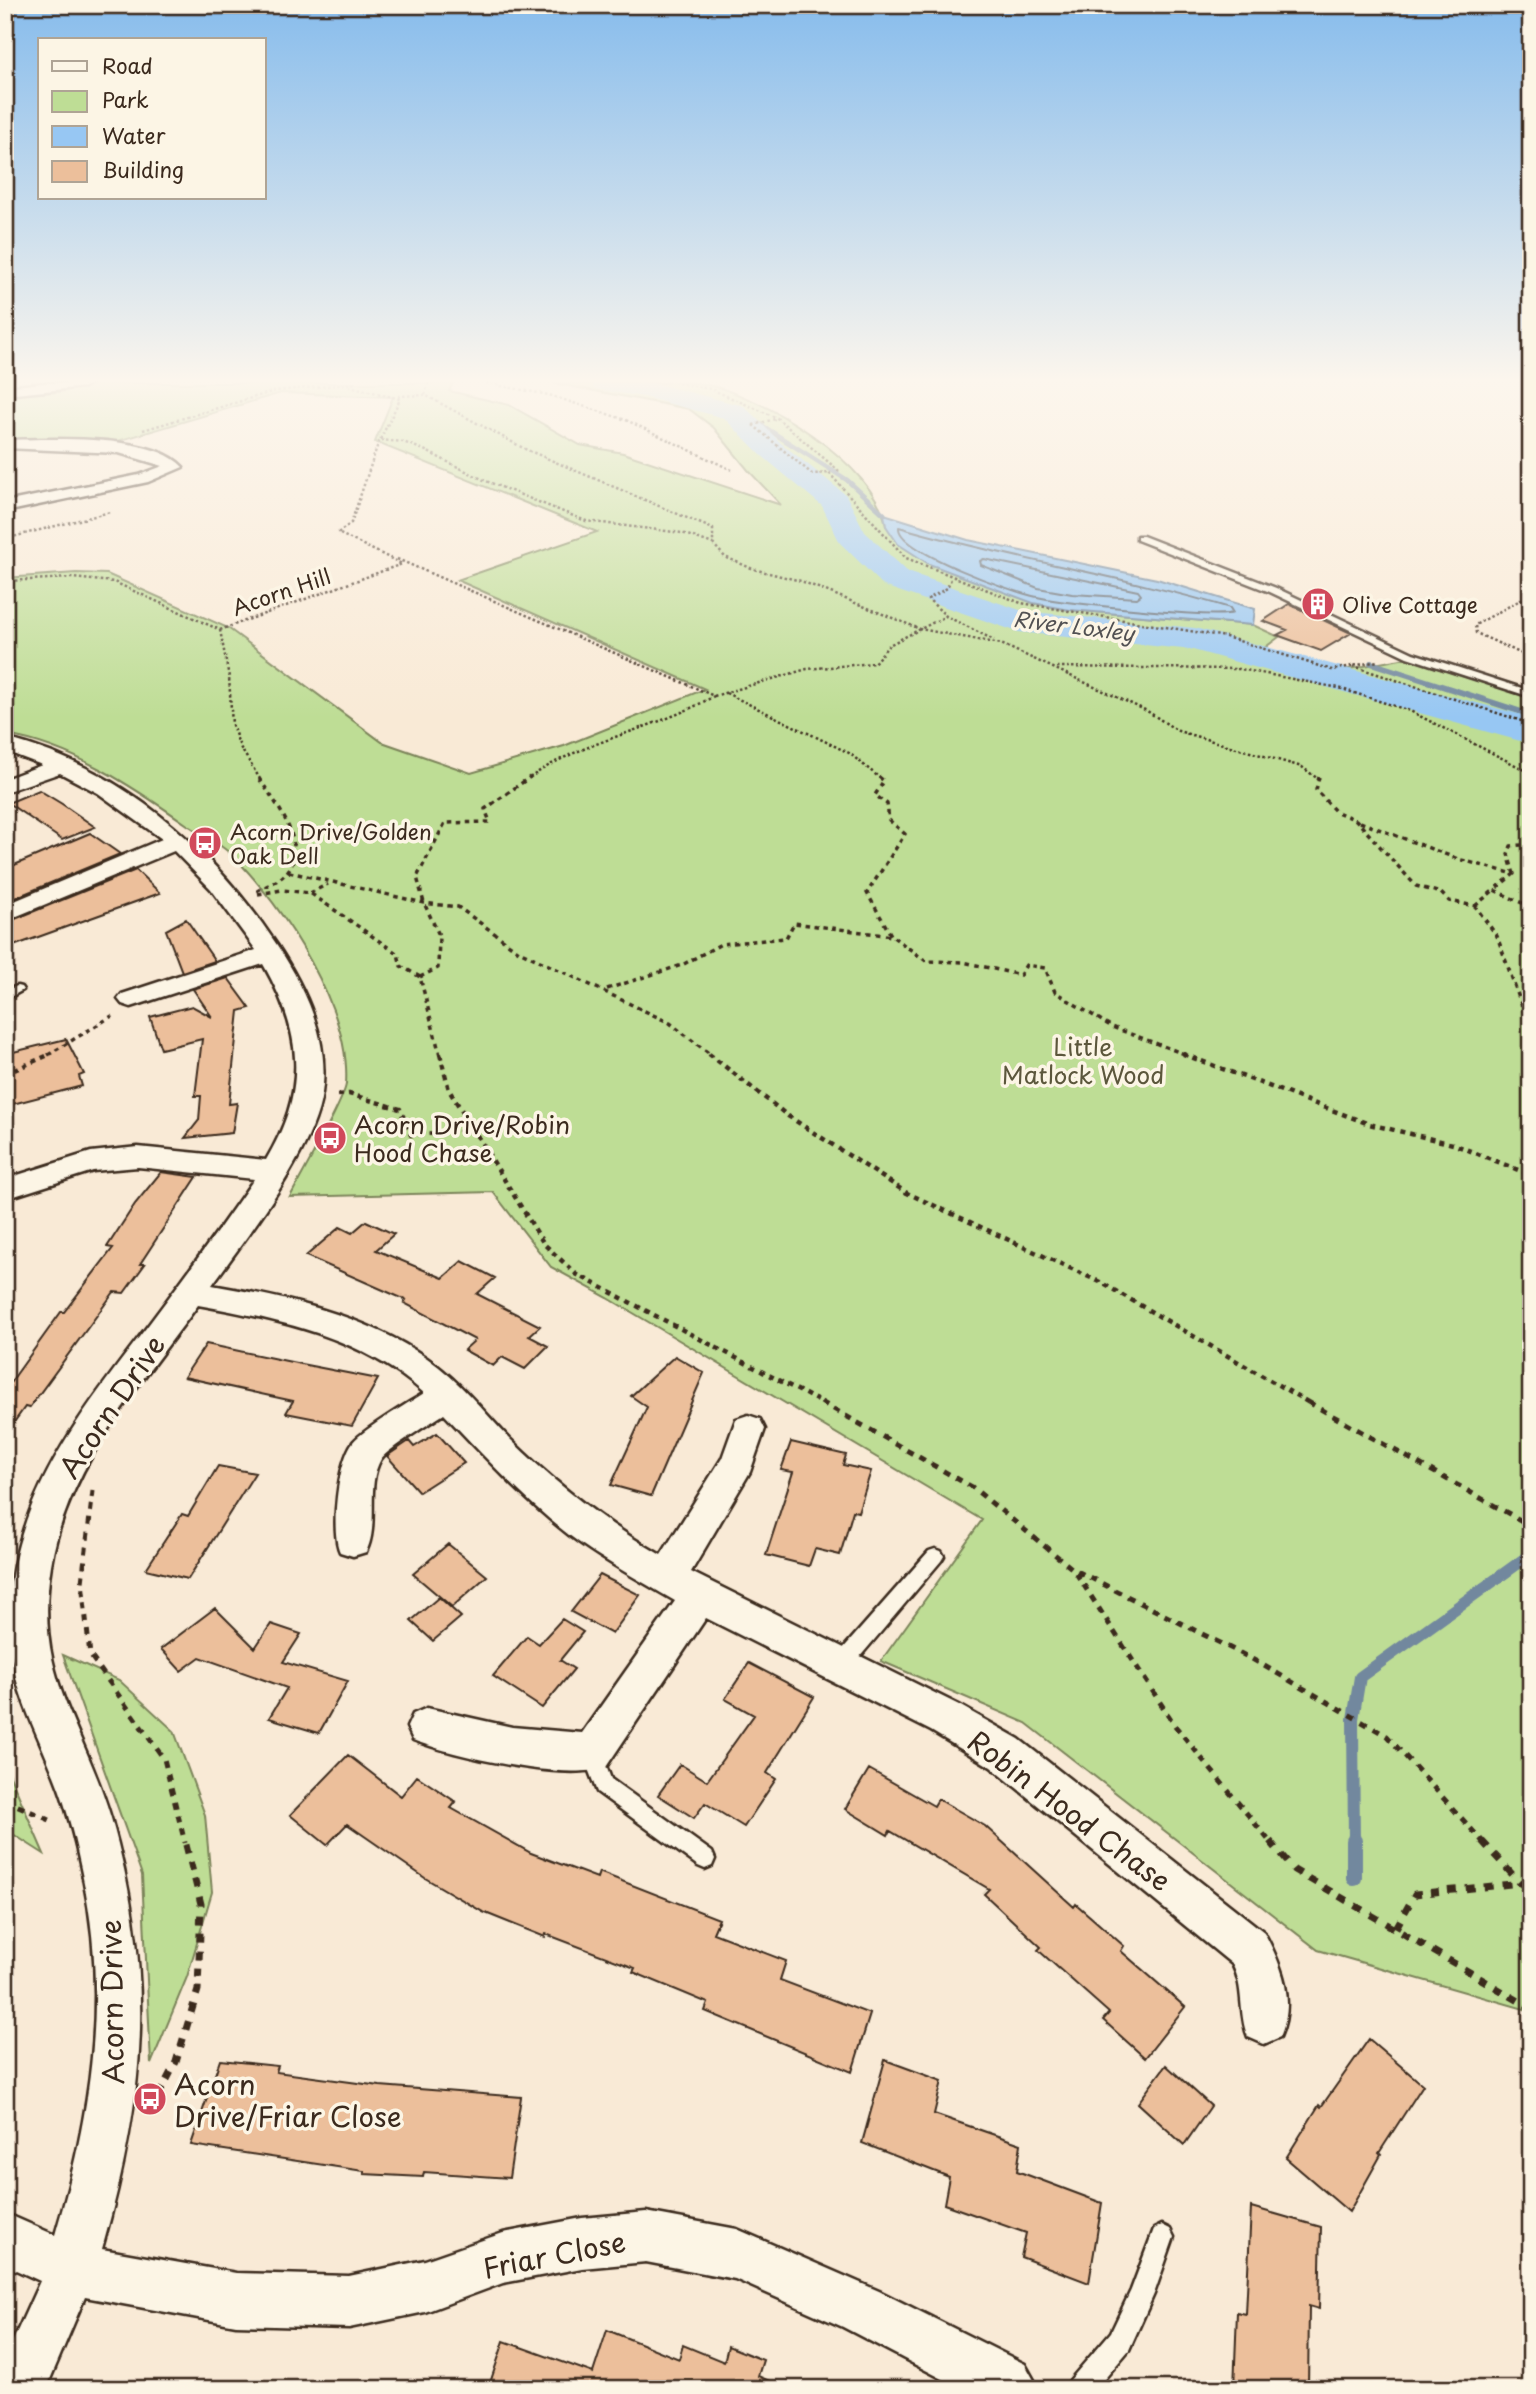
<svg xmlns="http://www.w3.org/2000/svg" width="1536" height="2394" viewBox="0 0 1536 2394" font-family="'Playpen Sans',sans-serif">
<rect width="100%" height="100%" fill="#f9ead6"/>
<filter id="ink" filterUnits="userSpaceOnUse"><feTurbulence type="fractalNoise" baseFrequency=".0143" numOctaves="2"/><feDisplacementMap in="SourceGraphic" scale="14" xChannelSelector="R" yChannelSelector="G"/><feConvolveMatrix kernelMatrix="1 2 1 2 8 2 1 2 1" color-interpolation-filters="sRGB"/></filter>
<g filter="url(#ink)">
<path fill="#bedd95" stroke="#7c845a" stroke-width="2" d="M 98,383 L 453,383 L 449,391 L 509,405 L 580,445 L 623,453 L 781,505 L 748,470 L 714,428 L 689,409 L 553,383 C 587,383 621,383 655,383 C 671,383 688,381 703,384 C 761,394 876,464 886,526 L 1033,603 L 1070,610 L 1253,625 L 1279,637 L 1263,649 L 1333,672 L 1406,658 L 1531,698 L 1531,2011 L 1318,1950 L 1026,1723 L 881,1661 L 982,1520 L 608,1298 L 551,1267 L 493,1192 L 290,1197 C 300,1178 345,1099 346,1084 C 351,1009 284,907 233,856 C 221,844 203,835 189,826 C 135,788 72,745 5,735 L 5,578 L 76,573 L 107,574 L 228,628 L 382,742 L 471,773 L 564,746 L 705,689 L 457,580 L 597,532 L 375,442 L 393,397 L 281,393 L 111,443 L 5,441 L 5,395 L 60,392 Z
M 63,1655 L 119,1680 L 174,1731 L 205,1815 L 212,1892 L 187,1977 L 151,2064 L 142,1875 Z
M 5,1764 L 44,1854 L 5,1829 Z"/>
<path fill="#97c7f3" stroke="#72889e" stroke-width="2" d="M 884,514 L 968,540 L 1157,579 L 1255,609 L 1253,625 L 1070,610 L 1033,603 L 929,564 L 898,544 L 886,526 Z"/>
<g fill="none" stroke-linecap="round" stroke-linejoin="round">
<path stroke="#606973" stroke-width="2" d="M 899,527 C 1008,559 1121,575 1230,608 L 1233,613 C 1217,619 1061,603 1037,597 C 1013,592 897,551 899,527 Z
M 984,559 L 1138,591 L 1141,595 L 1137,598 L 1072,594 L 1038,588 L 981,565 L 980,561 Z"/>
<path stroke="#72889e" stroke-width="5" d="M 625,383 L 645,389
M 744,421 L 758,423 L 847,480 L 884,514"/>
<path stroke="#72889e" stroke-width="6" d="M 1371,663 L 1531,715"/>
<path stroke="#72889e" stroke-width="12" d="M 1354,1843 L 1353,1719 L 1360,1677 L 1531,1554"/>
<path stroke="#72889e" stroke-width="16" d="M 1354,1841 L 1354,1878"/>
<path fill="#97c7f3" fill-rule="evenodd" d="M 591,383 L 653,383 L 744,406 L 781,443 L 846,495 L 865,532 L 908,572 L 1023,611 L 1195,628 L 1515,713 L 1531,718 L 1531,744 L 1193,650 L 1018,632 L 884,586 L 840,543 L 822,506 L 761,455 L 724,418 L 644,397 L 595,389 Z"/>
</g>
<path fill="#ecbf9b" stroke="#3b2a1e" stroke-width="2" d="M 1289,604 L 1351,633 L 1321,651 L 1277,635 L 1287,630 L 1263,621 Z
M 39,790 L 62,804 L 95,827 L 62,840 L 8,803 Z
M 90,833 L 120,854 L 5,902 L 5,869 Z
M 136,870 L 160,893 L 5,949 L 5,923 Z
M 186,919 L 215,961 L 182,972 L 166,930 Z
M 228,978 L 250,1008 L 239,1011 L 229,1104 L 237,1103 L 232,1133 L 185,1138 L 199,1120 L 201,1096 L 195,1096 L 202,1039 L 161,1049 L 150,1017 L 192,1006 L 212,1017 L 193,989 Z
M 66,1039 L 84,1074 L 79,1076 L 82,1086 L 5,1106 L 5,1054 Z
M 161,1172 L 197,1177 L 140,1264 L 145,1264 L 124,1293 L 114,1292 L 29,1408 L 25,1407 L 5,1435 L 5,1390 L 61,1312 L 64,1312 L 113,1248 L 107,1247 L 135,1204 Z
M 366,1221 L 394,1234 L 376,1250 L 443,1278 L 462,1261 L 495,1278 L 477,1294 L 540,1326 L 529,1336 L 548,1346 L 525,1369 L 502,1357 L 493,1366 L 464,1350 L 475,1340 L 404,1303 L 406,1300 L 306,1256 L 340,1227 L 352,1233 Z
M 206,1344 L 301,1364 L 378,1379 L 352,1426 L 286,1413 L 293,1401 L 184,1377 Z
M 675,1356 L 704,1373 L 651,1496 L 611,1485 L 647,1407 L 631,1396 Z
M 437,1433 L 464,1463 L 419,1492 L 387,1456 L 409,1441 L 414,1447 Z
M 791,1442 L 846,1455 L 843,1465 L 871,1471 L 858,1512 L 853,1511 L 840,1555 L 815,1549 L 809,1566 L 766,1555 L 793,1472 L 781,1470 Z
M 218,1466 L 255,1473 L 188,1579 L 146,1569 L 182,1514 L 188,1516 Z
M 448,1544 L 487,1576 L 452,1607 L 413,1574 Z
M 600,1575 L 640,1595 L 612,1634 L 571,1612 Z
M 439,1597 L 461,1617 L 433,1641 L 411,1621 Z
M 215,1608 L 255,1648 L 271,1624 L 301,1634 L 283,1662 L 348,1681 L 319,1733 L 269,1718 L 287,1688 L 200,1657 L 181,1671 L 161,1649 Z
M 562,1619 L 583,1632 L 560,1660 L 574,1669 L 542,1708 L 493,1676 L 527,1636 L 539,1644 Z
M 749,1663 L 814,1697 L 767,1773 L 776,1779 L 744,1827 L 705,1803 L 694,1818 L 658,1795 L 680,1764 L 707,1781 L 754,1715 L 725,1699 Z
M 348,1755 L 401,1796 L 417,1776 L 456,1802 L 451,1808 L 531,1853 L 597,1878 L 599,1872 L 719,1919 L 713,1933 L 786,1961 L 780,1980 L 870,2014 L 852,2072 L 705,2011 L 708,2003 L 633,1972 L 635,1968 L 546,1934 L 545,1937 L 483,1912 L 425,1878 L 347,1824 L 327,1845 L 290,1815 Z
M 869,1769 L 934,1806 L 938,1799 L 985,1826 L 1074,1907 L 1076,1904 L 1124,1946 L 1121,1951 L 1185,2007 L 1145,2058 L 1103,2020 L 1109,2013 L 1038,1950 L 1041,1947 L 984,1894 L 989,1889 L 890,1831 L 888,1835 L 845,1809 Z
M 1369,2039 L 1423,2085 L 1379,2153 L 1381,2155 L 1349,2212 L 1286,2158 L 1319,2105 L 1321,2107 Z
M 220,2060 L 278,2066 L 276,2072 L 380,2086 L 521,2097 L 509,2178 L 424,2172 L 423,2177 L 364,2174 L 364,2171 L 191,2145 Z
M 885,2060 L 942,2081 L 934,2114 L 1021,2144 L 1017,2171 L 1102,2203 L 1089,2283 L 1021,2257 L 1026,2233 L 944,2204 L 949,2177 L 862,2143 Z
M 1166,2065 L 1211,2106 L 1184,2145 L 1138,2103 Z
M 1251,2207 L 1321,2227 L 1319,2309 L 1309,2306 L 1308,2389 L 1234,2389 L 1237,2312 L 1246,2314 Z
M 607,2330 L 679,2359 L 683,2345 L 724,2362 L 728,2346 L 763,2360 L 758,2376 L 787,2389 L 488,2389 L 504,2341 L 593,2373 Z"/>
<g fill="none" stroke-linecap="round" stroke-linejoin="round">
<defs>
<path id="lane" d="M 1137,536 L 1143,536 L 1276,588 L 1413,653 L 1531,691 L 1531,697 L 1407,657 L 1270,592 L 1137,540 Z
M 17,986 L 21,987 L 23,990 L 5,1000 L 5,991 Z
M 935,1549 L 941,1551 L 944,1556 L 941,1561 L 847,1672 L 840,1674 L 833,1672 L 831,1666 L 833,1660 L 929,1551 Z
M 592,1744 L 599,1747 L 611,1779 L 712,1852 L 715,1859 L 712,1866 L 705,1869 L 698,1866 L 597,1792 L 582,1753 L 585,1747 Z
M 1162,2225 L 1170,2229 L 1174,2237 L 1154,2294 L 1129,2350 L 1096,2389 L 1067,2389 L 1070,2380 L 1111,2332 L 1131,2290 L 1154,2229 Z"/>
<path id="street" d="M 43,383 L 91,383 L 84,387 L 5,395 L 5,387 Z
M 5,440 C 48,439 152,433 183,467 L 148,482 L 5,512 L 5,502 L 139,475 L 163,466 L 119,453 L 5,448 Z
M 5,738 C 120,766 213,848 277,945 C 306,989 330,1040 322,1093 C 314,1152 247,1236 212,1285 C 287,1298 363,1314 427,1358 C 459,1380 483,1411 510,1439 C 556,1484 605,1523 661,1555 L 722,1458 L 736,1419 L 748,1415 L 760,1419 L 765,1429 L 750,1472 L 691,1572 L 959,1705 L 1019,1739 L 1264,1932 C 1282,1966 1296,2000 1280,2037 L 1264,2044 L 1248,2037 C 1238,2013 1245,1988 1232,1964 L 991,1767 L 931,1731 L 706,1618 L 606,1767 C 567,1782 453,1756 413,1740 L 407,1727 L 413,1714 L 427,1708 L 512,1727 L 582,1733 L 675,1601 C 639,1580 602,1560 569,1535 C 523,1499 484,1456 444,1414 C 432,1422 388,1449 381,1459 C 365,1486 380,1524 366,1552 L 353,1556 L 340,1552 C 330,1531 338,1461 353,1442 C 365,1428 407,1404 424,1393 C 360,1336 279,1320 198,1305 C 141,1384 67,1466 51,1565 C 33,1676 82,1721 111,1818 C 156,1975 146,2094 102,2249 L 236,2273 L 349,2276 L 425,2260 L 503,2233 L 582,2218 L 646,2212 L 737,2229 L 879,2291 L 1025,2364 L 1039,2389 L 962,2389 L 843,2327 L 735,2279 L 646,2262 L 582,2268 L 503,2283 L 425,2312 L 349,2328 L 236,2325 L 85,2297 L 46,2389 L 5,2389 L 5,2358 L 40,2281 L 5,2265 L 5,2213 L 55,2235 C 90,2119 109,1999 83,1878 C 76,1844 68,1810 55,1778 C 40,1739 19,1701 12,1659 C 4,1619 10,1572 22,1534 C 45,1457 98,1391 146,1328 C 183,1279 219,1230 254,1179 L 138,1167 L 93,1171 L 5,1199 L 5,1179 L 91,1152 L 138,1147 L 266,1160 C 308,1090 303,1034 263,964 L 131,1007 L 122,1004 L 118,999 L 122,994 L 256,950 L 211,889 L 174,851 L 5,921 L 5,905 L 162,839 L 98,793 L 60,773 L 5,792 L 5,779 L 42,765 L 5,751 Z"/>
</defs>
<use href="#lane" stroke="#3b2a1e" stroke-width="5"/>
<use href="#street" stroke="#3b2a1e" stroke-width="5"/>
<path stroke="#3b2a1e" stroke-width="2.5" stroke-dasharray="2.5 2.5" stroke-linecap="butt" d="M 428,383 L 425,395 L 525,449 L 713,529 L 713,544 L 725,557 L 753,569 L 801,581 L 920,629 L 1001,644 L 1147,711 L 1178,731 L 1302,767 L 1318,779
M 486,383 L 549,395 L 626,420 L 732,470
M 678,383 L 711,389 L 777,418 L 839,471
M 398,396 L 424,395
M 753,425 L 812,474 L 831,473
M 753,425 L 775,419
M 143,430 L 275,391 L 357,383
M 381,440 L 403,442 L 424,450 L 486,481 L 586,521 L 682,533 L 713,544
M 829,473 L 906,558 L 1021,603 L 1226,637 L 1332,670 L 1378,661
M 5,539 L 110,512
M 397,559 L 714,696 C 654,731 583,739 528,779
M 951,579 L 947,588 L 928,599 L 946,616 L 994,640
M 5,581 L 72,578 L 114,582 L 220,630
M 1531,594 L 1475,625 L 1476,633 L 1531,658
M 220,630 L 402,564 L 338,533 L 351,523 L 378,444 L 400,399 L 350,386
M 220,630 L 229,677 L 232,725 L 240,747 L 260,779
M 1353,666 L 1531,724
M 1057,667 L 1240,669 L 1339,688 L 1410,711 L 1531,773
M 726,693 L 849,753 L 881,779
M 714,696 L 807,669 L 874,663 L 889,645 L 946,616"/>
<path stroke="#3b2a1e" stroke-width="3.5" stroke-dasharray="4.5 4.5" stroke-linecap="butt" d="M 879,777 L 884,781 L 875,795 L 887,804 L 889,820 L 905,834 L 867,893 L 891,935
M 1319,777 L 1316,790 L 1335,811 L 1356,820 L 1416,886 L 1441,893 L 1449,901 L 1475,906 L 1497,936 L 1531,1032
M 1360,822 L 1458,859 L 1514,874 L 1494,890 L 1531,907
M 289,872 L 424,903 L 458,907 L 519,951 L 670,1023 L 711,1055
M 1514,874 L 1508,854 L 1511,846 L 1531,844
M 257,891 C 265,886 275,883 282,877 C 314,850 275,802 258,777
M 310,893 L 328,884
M 258,894 L 282,890 L 310,893 L 398,954 L 401,966 L 420,977 L 440,1055
M 1475,906 L 1494,890
M 420,977 L 438,968 L 439,935 L 424,903 L 417,877 L 445,823 L 490,822 L 485,809 L 530,777
M 607,989 L 682,965 L 721,944 L 786,938 L 794,923 L 892,936 L 926,961 L 963,962 L 1020,975 L 1026,965 L 1045,968 L 1055,992 L 1112,1027 L 1187,1055
M 48,1055 L 112,1016"/>
<path stroke="#3b2a1e" stroke-width="4.5" stroke-dasharray="5 5" stroke-linecap="butt" d="M 440,1054 L 449,1090 L 544,1244 L 576,1274 L 824,1404
M 709,1054 L 788,1116 L 907,1193 L 1100,1282 L 1311,1404
M 1183,1054 L 1369,1124 L 1453,1144 L 1531,1175
M 5,1074 L 51,1054
M 338,1095 L 349,1094 L 400,1109 L 411,1135 L 473,1131"/>
<path stroke="#3b2a1e" stroke-width="5" stroke-dasharray="7 7" stroke-linecap="butt" d="M 821,1402 L 972,1487 L 1074,1570 L 1176,1727 L 1271,1843
M 1308,1402 L 1531,1526
M 93,1491 L 82,1582 L 90,1655 L 164,1759 L 185,1843
M 1077,1571 L 1252,1659 L 1387,1736 L 1484,1843
M 5,1800 L 52,1821"/>
<path stroke="#3b2a1e" stroke-width="7" stroke-dasharray="9 9" stroke-linecap="butt" d="M 1270,1841 L 1294,1870 L 1531,2008
M 1482,1841 L 1522,1885
M 1396,1928 L 1415,1894 L 1531,1882
M 150,2112 L 176,2062 L 198,1990 L 201,1904 L 185,1841"/>
<use href="#lane" fill="#fcf5e5" fill-rule="evenodd"/>
<use href="#street" fill="#fcf5e5" fill-rule="evenodd"/>
</g>
</g>
<linearGradient id="sky" x2="0" y2="1"><stop stop-color="#87bcec"/><stop offset="0.53" stop-color="#fcf6ed"/><stop offset="1" stop-color="#fcf6ed" stop-opacity="0"/></linearGradient>
<rect width="1536" height="718" fill="url(#sky)"/>
<defs>
<symbol id="building-disc" viewBox="-11 -11 22 22"><circle r="9.5" fill="#d1495b" stroke="#fcf5e5"/><path d="M-4-6H4V6H1V3H-1V6H-4ZM-2.5-4.3h1.7v1.8h-1.7ZM.8-4.3h1.7v1.8H.8ZM-2.5-1h1.7V.8h-1.7ZM.8-1h1.7V.8H.8Z" fill="#fff"/></symbol>
<symbol id="bus-disc" viewBox="-11 -11 22 22"><circle r="9.5" fill="#d1495b" stroke="#fcf5e5"/><path d="M-5-6H5V4H4V6H2V4H-2V6H-4V4H-5ZM-3.5-4V0h7V-4ZM-3.5 1.2v1.5H-2V1.2ZM2 1.2v1.5H3.5V1.2Z" fill="#fff"/></symbol>
</defs>
<g fill-rule="evenodd">
<use href="#building-disc" x="1299" y="585" width="38" height="38"/>
<use href="#bus-disc" x="186" y="824" width="38" height="38"/>
<use href="#bus-disc" x="311" y="1119" width="38" height="38"/>
<use href="#bus-disc" x="131" y="2080" width="38" height="38"/>
</g>
<g text-anchor="middle" dominant-baseline="central" stroke-width="7" stroke-linejoin="round" paint-order="stroke">
<g font-size="21" fill="#3b2a1e" stroke="#fcf5e5">
<text transform="translate(281 591) rotate(-19)">Acorn Hill</text>
</g>
<g font-size="21" fill="#3b2a1e" stroke="#fcf5e5" text-anchor="start">
<text x="1342" y="604">Olive Cottage</text>
<text x="230" y="831">Acorn Drive/Golden<tspan x="230" dy="24">Oak Dell</tspan></text>
</g>
<g font-size="21" font-style="italic" fill="#525153" stroke="#fcf5e5">
<text transform="translate(1074 625) rotate(7)">River Loxley</text>
</g>
<g font-size="24" fill="#5c573c" stroke="#fcf5e5">
<text x="1083" y="1046">Little<tspan x="1083" dy="28">Matlock Wood</tspan></text>
</g>
<g font-size="24" fill="#3b2a1e" stroke="#fcf5e5" text-anchor="start">
<text x="354" y="1124">Acorn Drive/Robin<tspan x="354" dy="28">Hood Chase</tspan></text>
</g>
<g font-size="28" fill="#3b2a1e" stroke="#fcf5e5">
<text transform="translate(111 1406) rotate(-56)">Acorn Drive</text>
<text transform="translate(1070 1810) rotate(37)">Robin Hood Chase</text>
<text transform="translate(111 2002) rotate(-91)">Acorn Drive</text>
<text transform="translate(554 2254) rotate(-11)">Friar Close</text>
</g>
<g font-size="28" fill="#3b2a1e" stroke="#fcf5e5" text-anchor="start">
<text x="174" y="2083">Acorn<tspan x="174" dy="32">Drive/Friar Close</tspan></text>
</g>
</g>
<rect width="1536" height="2394" fill="none" stroke="#fcf5e5" stroke-width="28"/>
<rect x="14" y="14" width="1508" height="2366" fill="none" stroke="#3b2a1e" stroke-width="2.5" filter="url(#ink)"/>
<rect x="38" y="38" width="228" height="161" fill="#fcf5e5" stroke="#afa495" stroke-width="2"/>
<rect x="52" y="61" width="35" height="10" fill="#fcf5e5" stroke="#afa495" stroke-width="2"/>
<text x="102" y="74" font-size="21" fill="#3b2a1e">Road</text>
<rect x="52" y="91" width="35" height="21" fill="#bedd95" stroke="#afa495" stroke-width="2"/>
<text x="102" y="108" font-size="21" fill="#3b2a1e">Park</text>
<rect x="52" y="126" width="35" height="21" fill="#97c7f3" stroke="#afa495" stroke-width="2"/>
<text x="102" y="144" font-size="21" fill="#3b2a1e">Water</text>
<rect x="52" y="161" width="35" height="21" fill="#ecbf9b" stroke="#afa495" stroke-width="2"/>
<text x="102" y="178" font-size="21" fill="#3b2a1e">Building</text>
</svg>
